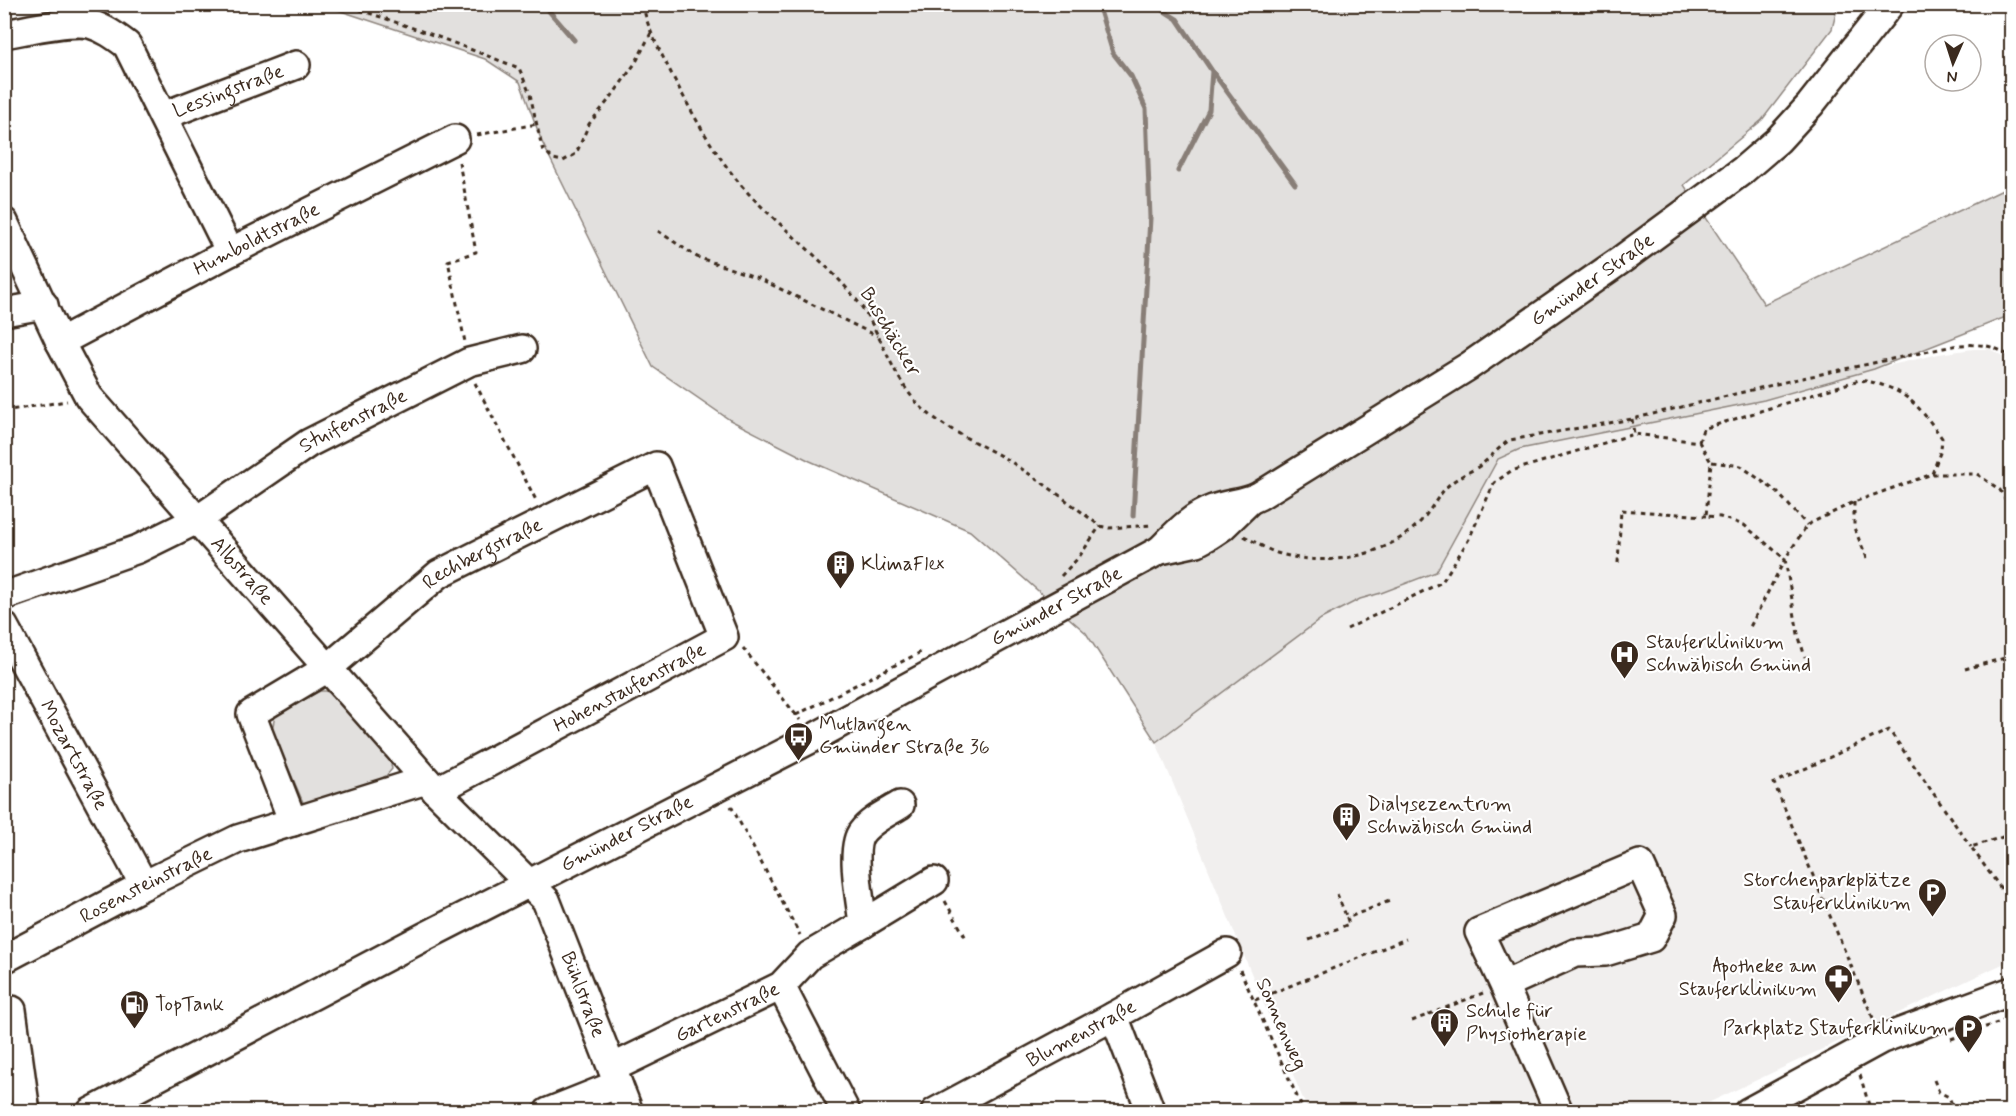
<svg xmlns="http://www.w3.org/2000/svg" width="2016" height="1116" viewBox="0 0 2016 1116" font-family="Mynerve,sans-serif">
<rect width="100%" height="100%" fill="#fff"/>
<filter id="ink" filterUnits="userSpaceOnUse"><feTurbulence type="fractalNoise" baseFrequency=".0167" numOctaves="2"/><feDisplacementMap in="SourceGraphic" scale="12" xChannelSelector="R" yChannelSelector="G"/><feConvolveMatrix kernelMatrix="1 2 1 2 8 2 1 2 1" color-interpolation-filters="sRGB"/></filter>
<g filter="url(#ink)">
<path fill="#f1efee" d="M 1973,349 L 1990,349 L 2004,357 L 2011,366 L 2011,960 L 1691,1111 L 1308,1111 L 1156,742 L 1321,619 L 1360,599 L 1381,593 L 1436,572 L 1498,459 L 1520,449 L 1764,400 L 1874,369 L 1939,354 Z"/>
<path fill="#e2e0de" stroke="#8e857e" stroke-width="1.5" d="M 323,5 L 1838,5 L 1832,29 L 1762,120 L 1684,185 L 1764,304 L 2011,186 L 2011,315 L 1874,369 L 1764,400 L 1520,449 L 1498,459 L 1436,572 L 1381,593 L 1360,599 L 1321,619 L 1156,742 L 1086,633 L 970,531 L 810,461 L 730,420 L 653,367 L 542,142 L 520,82 L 485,59 Z
M 320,691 L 326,691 L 336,696 L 390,759 L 392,769 L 386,776 L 308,814 L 272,730 L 275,716 L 280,711 Z"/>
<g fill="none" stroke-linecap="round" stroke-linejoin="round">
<path stroke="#887e77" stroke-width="5" d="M 543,4 L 574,40
M 1098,4 L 1113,53 L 1131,76 L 1146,109 L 1150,218 L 1133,516
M 1153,4 L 1177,19 L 1212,71 L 1295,184
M 1178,171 L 1209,110 L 1212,71"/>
<defs>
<g id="minor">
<path d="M 4,34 C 27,30 68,20 90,24 C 104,28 115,36 127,45 L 230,252"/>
<path id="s1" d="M 163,116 L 296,65"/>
<path id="s2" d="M 4,222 L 60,342 L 89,397 L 436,791 L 546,900 L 629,1112"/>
<path d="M 4,312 L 44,305"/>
<path id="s3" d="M 60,342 L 230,252 L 455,139"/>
<path id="s4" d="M 1160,550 C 1176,534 1191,517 1213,509 C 1228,503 1244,504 1259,496 L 1469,366 L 1621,260 L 1742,171 L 1778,140 L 1810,105 L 1890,4"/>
<path id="s5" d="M 4,596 L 138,549 L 197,520 L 309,443 L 469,362 L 522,349"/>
<path id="s6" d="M 4,626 L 144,885"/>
<path id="s7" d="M 293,822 L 251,714 L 328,668 L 439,574 L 656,466 L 724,637 L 436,791"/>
<path d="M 863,924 L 934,881"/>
<path id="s8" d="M 4,959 L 144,885 L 238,839 L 426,780"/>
<path d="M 1504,985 L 1575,953 L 1605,952 L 1651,938 L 1663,915 L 1640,864 L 1479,932 L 1504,985 L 1559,1112"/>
<path d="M 781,986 L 846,1112"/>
<path d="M 12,1010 L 26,1112"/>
<path d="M 1114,1016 L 1151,1112"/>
<path id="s9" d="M 612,1068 L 781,986 L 810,955 L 863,924 C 861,903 849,848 862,832 C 871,820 887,813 900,805"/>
<path id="s10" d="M 91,1112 L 424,937 L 813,738 L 1160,550 L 1197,542 L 1210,535 L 1222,527 L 1249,501"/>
<path d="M 548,1112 L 618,1084"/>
<path id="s11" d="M 935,1112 L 1114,1016 L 1227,953"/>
<path d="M 1748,1112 L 1882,1039 L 2012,991"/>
</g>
</defs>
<use href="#minor" stroke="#3b2a1e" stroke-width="32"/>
<path stroke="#3b2a1e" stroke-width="3" stroke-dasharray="4.5 4.5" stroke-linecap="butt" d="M 343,4 L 433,35 L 519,68 L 530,94 L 542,148 L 553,159 L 563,161 L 576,154 L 589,124 L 612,96 L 636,62 L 651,33
M 643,4 C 646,25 657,45 666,63 C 689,108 717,161 752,197 C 787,233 828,263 859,303 C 883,336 892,379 922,408 C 947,431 983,445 1011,462 C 1043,482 1071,504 1100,526 L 1109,528 L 1152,525
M 477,135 L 537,124
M 459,162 L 476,252 L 448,261 L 465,342
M 658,231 L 697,257 L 758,278 L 877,336
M 475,383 L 537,502
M 4,411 L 67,401
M 1632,419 L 1634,434
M 1699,442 L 1703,429 L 1859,380 C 1903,386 1917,403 1942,438 L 1941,450 L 1932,474 L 1854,502 L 1807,525 L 1785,559 L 1750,627
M 1712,462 L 1741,466 L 1777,492 L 1807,525
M 1932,474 L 1977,474 L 2000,490 L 2008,504 L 2012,528
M 1854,502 L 1854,528 L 1868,560
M 1244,536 C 1255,542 1266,549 1277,553 C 1323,567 1380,559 1416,526 C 1428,515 1434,502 1444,490 C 1453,479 1466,474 1478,467 C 1490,459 1498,447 1510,440 L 1632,419 L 1793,380 L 1958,345 C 1979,344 1994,344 2012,358
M 1618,563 L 1621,510 L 1706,516
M 1061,576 L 1079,557 L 1100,526
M 1347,629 L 1442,582 L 1469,539 L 1494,483 L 1511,471 L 1634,434 L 1699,442 L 1711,462 L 1706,516 L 1720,517 L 1744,525 L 1785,559 L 1798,634 L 1805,657
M 743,648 L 800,720
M 1965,669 L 2012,656
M 796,715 L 923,651
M 731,806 L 800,935
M 2012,834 L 1971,847 L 2012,904
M 1337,894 L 1347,918
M 945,901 L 966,938
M 1309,940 L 1349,924 L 1347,918 L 1392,900
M 1240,970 L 1304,1112
M 1255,1000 L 1406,939
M 1873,1018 L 1774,783 L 1889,730 L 1971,847
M 1412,1021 L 1483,993
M 1951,1039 L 2012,1018
M 1860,1075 L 1871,1112
M 1934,1080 L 1939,1092 L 1949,1097 L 1955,1112
M 1415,1112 L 1438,1103"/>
<use href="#minor" stroke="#fff" stroke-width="27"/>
</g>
</g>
<defs>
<symbol id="building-pin" viewBox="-11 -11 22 30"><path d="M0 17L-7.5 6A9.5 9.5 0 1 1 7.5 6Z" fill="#3b2a1e" stroke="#fff"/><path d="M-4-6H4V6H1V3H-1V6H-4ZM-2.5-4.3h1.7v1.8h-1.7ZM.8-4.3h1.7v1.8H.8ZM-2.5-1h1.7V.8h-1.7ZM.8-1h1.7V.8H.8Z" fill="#fff"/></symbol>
<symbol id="hospital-pin" viewBox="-11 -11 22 30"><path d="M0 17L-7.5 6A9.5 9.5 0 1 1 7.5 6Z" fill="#3b2a1e" stroke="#fff"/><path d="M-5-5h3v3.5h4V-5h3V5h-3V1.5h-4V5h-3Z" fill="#fff"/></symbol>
<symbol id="bus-pin" viewBox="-11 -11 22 30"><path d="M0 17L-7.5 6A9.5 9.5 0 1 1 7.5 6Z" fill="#3b2a1e" stroke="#fff"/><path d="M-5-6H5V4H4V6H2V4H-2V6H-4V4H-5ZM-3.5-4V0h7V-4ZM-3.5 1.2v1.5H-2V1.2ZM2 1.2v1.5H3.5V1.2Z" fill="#fff"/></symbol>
<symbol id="parking-pin" viewBox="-11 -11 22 30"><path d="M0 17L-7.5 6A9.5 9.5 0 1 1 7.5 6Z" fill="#3b2a1e" stroke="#fff"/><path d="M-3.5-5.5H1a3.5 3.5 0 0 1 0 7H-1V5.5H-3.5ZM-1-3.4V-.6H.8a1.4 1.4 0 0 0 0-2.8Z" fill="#fff"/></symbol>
<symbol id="pharmacy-pin" viewBox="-11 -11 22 30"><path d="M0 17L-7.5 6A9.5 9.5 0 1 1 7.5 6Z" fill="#3b2a1e" stroke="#fff"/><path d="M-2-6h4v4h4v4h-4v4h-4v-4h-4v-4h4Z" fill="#fff"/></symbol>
<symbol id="fuel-pin" viewBox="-11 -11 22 30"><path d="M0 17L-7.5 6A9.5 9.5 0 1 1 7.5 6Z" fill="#3b2a1e" stroke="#fff"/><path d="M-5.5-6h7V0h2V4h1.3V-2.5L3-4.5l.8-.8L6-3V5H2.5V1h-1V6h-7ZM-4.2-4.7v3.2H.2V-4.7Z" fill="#fff"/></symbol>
</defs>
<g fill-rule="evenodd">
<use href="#building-pin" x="824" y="548" width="33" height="45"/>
<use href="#hospital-pin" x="1608" y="638" width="33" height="45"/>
<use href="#bus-pin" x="782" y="720" width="33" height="45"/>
<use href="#building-pin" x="1330" y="800" width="33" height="45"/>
<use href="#parking-pin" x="1916" y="876" width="33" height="45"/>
<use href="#pharmacy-pin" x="1822" y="962" width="33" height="45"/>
<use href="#fuel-pin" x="118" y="988" width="33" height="45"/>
<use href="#building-pin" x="1428" y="1006" width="33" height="45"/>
<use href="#parking-pin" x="1952" y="1012" width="33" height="45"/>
</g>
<g text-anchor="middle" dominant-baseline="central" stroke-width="4.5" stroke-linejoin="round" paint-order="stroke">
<g font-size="20" fill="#3b2a1e" stroke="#fff">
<text stroke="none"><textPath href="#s1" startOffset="70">Lessingstraße</textPath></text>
<text stroke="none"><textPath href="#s3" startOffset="222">Humboldtstraße</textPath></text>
<text stroke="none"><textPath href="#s4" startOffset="513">Gmünder Straße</textPath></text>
<text transform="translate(890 332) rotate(59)">Buschäcker</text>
<text stroke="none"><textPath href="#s5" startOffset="393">Stuifenstraße</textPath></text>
<text stroke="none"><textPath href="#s7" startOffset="399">Rechbergstraße</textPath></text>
<text stroke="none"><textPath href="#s2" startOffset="426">Albstraße</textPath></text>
<text stroke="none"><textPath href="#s10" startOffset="1090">Gmünder Straße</textPath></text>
<text transform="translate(630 688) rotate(-28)">Hohenstaufenstraße</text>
<text stroke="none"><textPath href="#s6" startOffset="147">Mozartstraße</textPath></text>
<text stroke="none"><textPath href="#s10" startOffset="604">Gmünder Straße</textPath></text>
<text stroke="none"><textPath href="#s8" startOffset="160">Rosensteinstraße</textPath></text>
<text stroke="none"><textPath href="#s2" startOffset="976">Bühlstraße</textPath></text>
<text stroke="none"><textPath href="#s9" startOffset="128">Gartenstraße</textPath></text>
<text transform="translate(1281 1024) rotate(66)">Sonnenweg</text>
<text stroke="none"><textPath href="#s11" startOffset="166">Blumenstraße</textPath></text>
</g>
<g font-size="20" fill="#3b2a1e" stroke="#fff" text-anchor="start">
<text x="861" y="564">KlimaFlex</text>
<text x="1646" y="642">Stauferklinikum<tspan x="1646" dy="23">Schwäbisch Gmünd</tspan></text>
<text x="819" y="724">Mutlangen<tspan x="819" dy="23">Gmünder Straße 36</tspan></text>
<text x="1367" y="804">Dialysezentrum<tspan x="1367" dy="23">Schwäbisch Gmünd</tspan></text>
<text x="1911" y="880" text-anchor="end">Storchenparkplätze<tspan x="1911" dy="23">Stauferklinikum</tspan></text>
<text x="1817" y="966" text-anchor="end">Apotheke am<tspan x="1817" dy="23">Stauferklinikum</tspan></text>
<text x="155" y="1004">TopTank</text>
<text x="1466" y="1011">Schule für<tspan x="1466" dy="23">Physiotherapie</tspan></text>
<text x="1948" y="1028" text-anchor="end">Parkplatz Stauferklinikum</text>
</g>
</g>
<rect width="2016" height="1116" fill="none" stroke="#fff" stroke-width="24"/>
<rect x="12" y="12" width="1992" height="1092" fill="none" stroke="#3b2a1e" stroke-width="2" filter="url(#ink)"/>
<g transform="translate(1953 63) rotate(183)"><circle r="28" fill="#ffffff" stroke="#b1aaa5" stroke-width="1.5"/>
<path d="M0-4.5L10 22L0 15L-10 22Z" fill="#3b2a1e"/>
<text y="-9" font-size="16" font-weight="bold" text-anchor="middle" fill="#3b2a1e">N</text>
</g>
</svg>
